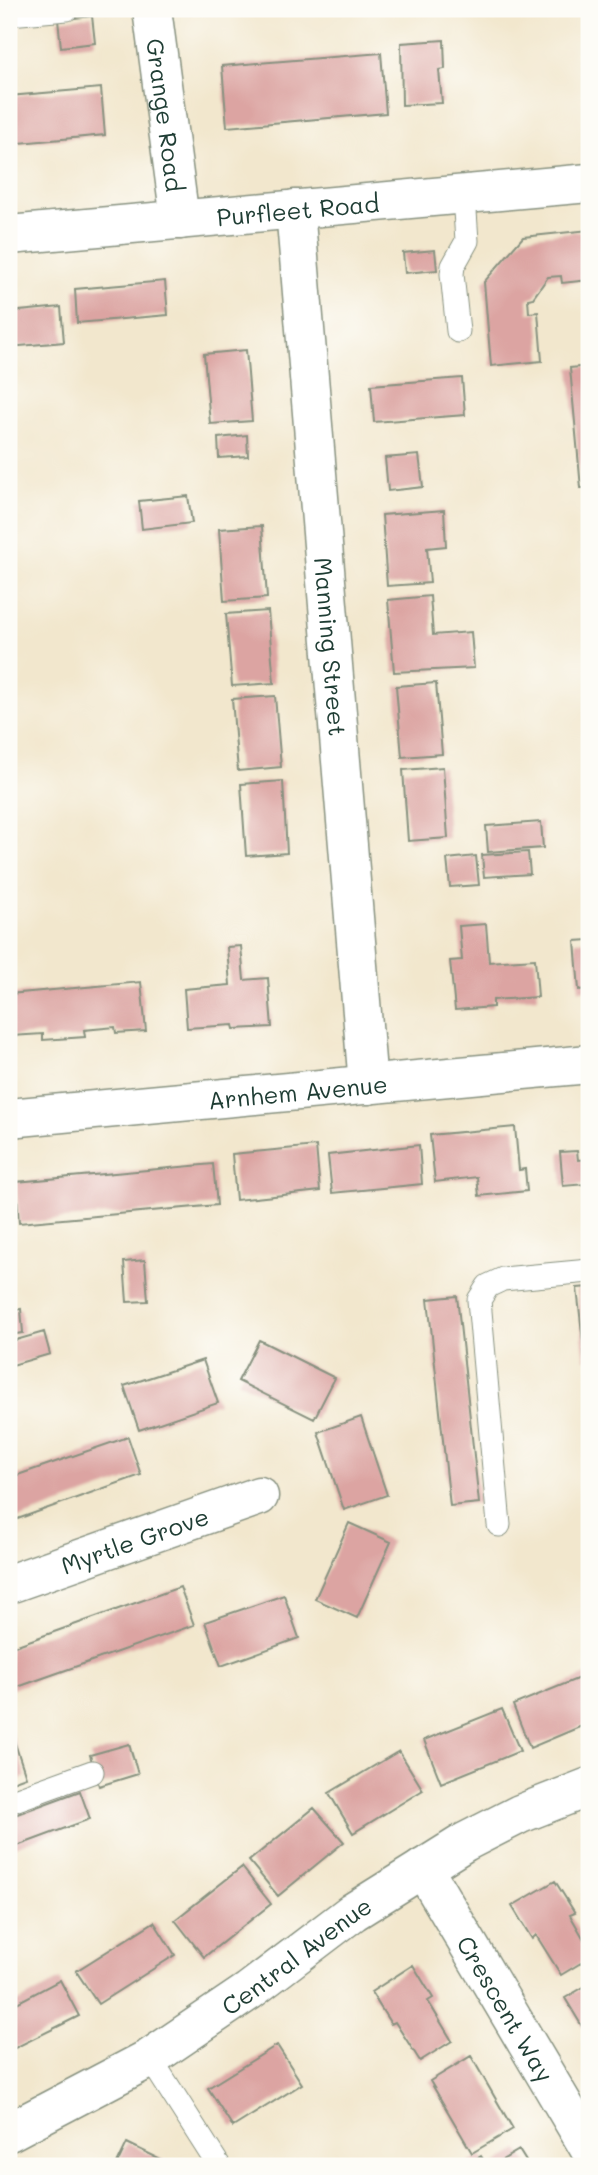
<svg xmlns="http://www.w3.org/2000/svg" width="598" height="2175" viewBox="0 0 598 2175" font-family="Mali,sans-serif">
<rect width="100%" height="100%" fill="#fdfcf7"/>
<filter id="ink" filterUnits="userSpaceOnUse"><feTurbulence type="fractalNoise" baseFrequency=".0143" numOctaves="2"/><feDisplacementMap in="SourceGraphic" scale="14" xChannelSelector="R" yChannelSelector="G"/><feConvolveMatrix kernelMatrix="1 2 1 2 8 2 1 2 1" color-interpolation-filters="sRGB"/></filter>
<filter id="wash" filterUnits="userSpaceOnUse"><feTurbulence type="fractalNoise" baseFrequency=".00686" numOctaves="4" result="noise"/><feDisplacementMap in="SourceGraphic" scale="28" xChannelSelector="R" yChannelSelector="G"/><feGaussianBlur stdDeviation="1.57" result="paint"/><feColorMatrix in="noise" values="0 0 0 0 0 0 0 0 0 0 0 0 0 0 0 0 0 1.4 0 .05"/><feComposite in="paint" operator="in"/></filter>
<g filter="url(#wash)">
<rect width="100%" height="100%" fill="#f2e7cd"/>
<g id="blocks">
<path fill="#dca4a2" d="M 92,16 L 95,43 L 61,47 L 58,20 Z
M 444,40 L 445,69 L 439,70 L 442,103 L 402,105 L 401,43 Z
M 381,53 L 386,113 L 227,127 L 222,66 Z
M 101,88 L 105,135 L 9,144 L 9,96 Z
M 589,230 L 589,280 L 562,283 L 561,276 L 548,277 L 533,298 L 528,299 L 529,313 L 538,312 L 542,361 L 491,366 L 484,282 L 523,237 Z
M 435,250 L 437,270 L 405,273 L 403,253 Z
M 165,281 L 168,315 L 77,323 L 75,289 Z
M 61,307 L 64,342 L 9,347 L 9,312 Z
M 246,350 L 252,421 L 210,424 L 204,354 Z
M 589,366 L 589,488 L 581,488 L 570,368 Z
M 462,378 L 465,415 L 374,422 L 371,385 Z
M 247,435 L 248,456 L 219,458 L 218,438 Z
M 419,455 L 423,487 L 388,491 L 385,458 Z
M 188,496 L 192,523 L 142,529 L 139,501 Z
M 444,510 L 446,546 L 427,548 L 430,583 L 387,586 L 382,515 Z
M 262,526 L 267,598 L 224,601 L 219,529 Z
M 430,596 L 433,635 L 471,632 L 474,668 L 394,672 L 388,600 Z
M 268,611 L 274,683 L 232,686 L 226,614 Z
M 436,683 L 442,754 L 402,757 L 396,686 Z
M 275,696 L 281,767 L 238,771 L 232,699 Z
M 443,767 L 448,838 L 408,841 L 403,770 Z
M 283,781 L 287,853 L 246,856 L 241,784 Z
M 541,822 L 543,848 L 488,852 L 486,826 Z
M 528,852 L 530,874 L 484,877 L 482,855 Z
M 476,856 L 479,885 L 450,887 L 447,859 Z
M 486,924 L 489,962 L 535,959 L 538,997 L 493,1000 L 493,1007 L 455,1010 L 450,961 L 462,960 L 459,926 Z
M 589,940 L 589,989 L 579,990 L 575,941 Z
M 241,946 L 244,980 L 268,978 L 272,1027 L 234,1029 L 233,1025 L 187,1028 L 184,989 L 230,985 L 227,947 Z
M 141,982 L 146,1031 L 116,1033 L 115,1027 L 84,1030 L 85,1037 L 43,1040 L 43,1034 L 11,1036 L 12,1043 L 9,1043 L 9,994 Z
M 515,1127 L 519,1170 L 525,1169 L 527,1191 L 479,1196 L 477,1177 L 435,1182 L 430,1135 Z
M 419,1145 L 422,1184 L 332,1193 L 328,1155 Z
M 316,1146 L 320,1191 L 236,1200 L 232,1154 Z
M 577,1151 L 578,1160 L 589,1159 L 589,1198 L 586,1184 L 563,1186 L 560,1152 Z
M 213,1164 L 217,1205 L 19,1223 L 16,1182 Z
M 145,1260 L 148,1301 L 127,1302 L 124,1262 Z
M 589,1287 L 589,1359 L 585,1360 L 577,1288 Z
M 457,1296 L 479,1503 L 450,1506 L 428,1299 Z
M 21,1309 L 23,1333 L 9,1335 L 9,1311 Z
M 44,1332 L 50,1354 L 9,1366 L 9,1342 Z
M 259,1340 L 335,1378 L 314,1419 L 238,1381 Z
M 203,1360 L 218,1403 L 139,1430 L 124,1386 Z
M 361,1417 L 387,1495 L 344,1510 L 318,1432 Z
M 128,1437 L 141,1475 L 9,1522 L 9,1478 Z
M 349,1523 L 391,1542 L 357,1618 L 315,1599 Z
M 180,1587 L 194,1625 L 9,1690 L 9,1648 Z
M 284,1595 L 299,1638 L 221,1666 L 205,1622 Z
M 589,1674 L 589,1723 L 530,1748 L 513,1705 Z
M 502,1709 L 520,1751 L 441,1783 L 424,1740 Z
M 9,1725 L 26,1777 L 9,1783 Z
M 129,1744 L 138,1774 L 99,1786 L 90,1755 Z
M 399,1751 L 423,1790 L 353,1833 L 329,1793 Z
M 80,1791 L 90,1819 L 9,1849 L 9,1817 Z
M 314,1808 L 344,1842 L 278,1896 L 249,1861 Z
M 242,1867 L 271,1904 L 204,1957 L 175,1920 Z
M 555,1881 L 575,1913 L 570,1915 L 589,1948 L 589,1958 L 561,1975 L 536,1935 L 532,1939 L 512,1906 Z
M 154,1922 L 175,1955 L 98,2004 L 76,1971 Z
M 413,1965 L 433,1998 L 428,2001 L 452,2041 L 420,2061 L 395,2022 L 391,2024 L 371,1992 Z
M 60,1980 L 79,2016 L 9,2051 L 9,2007 Z
M 589,1984 L 589,2038 L 565,1998 Z
M 277,2045 L 302,2084 L 233,2127 L 208,2088 Z
M 471,2056 L 513,2129 L 472,2153 L 430,2081 Z
M 127,2143 L 166,2162 L 164,2166 L 116,2166 Z
M 519,2150 L 529,2166 L 492,2166 Z
M 481,2156 L 487,2166 L 464,2166 Z"/>
</g>
</g>
<g filter="url(#ink)">
<use href="#blocks" fill-opacity="0" stroke="#889280" stroke-width="2"/>
<g fill="none" stroke-linecap="round" stroke-linejoin="round">
<defs>
<path id="service" d="M 9,14 L 67,9
M 458,331 L 452,274 L 453,266 L 467,241 L 464,196
M 499,1525 L 479,1300 L 488,1286 L 503,1279 L 589,1271
M 9,1802 L 92,1772
M 150,2058 L 219,2166"/>
<g id="minor">
<path id="s1" d="M 152,9 L 180,220"/>
<path id="s2" d="M 295,209 L 368,1085"/>
<path id="s3" d="M 9,1118 L 589,1064"/>
<path id="s4" d="M 9,1584 L 259,1496"/>
<path id="s5" d="M 423,1868 L 589,2148"/>
<path id="s6" d="M 9,2132 L 150,2058 L 249,1991 L 353,1912 L 465,1842 L 520,1814 L 589,1787"/>
</g>
<g id="tertiary">
<path id="s7" d="M 9,235 L 589,183"/>
</g>
</defs>
<use href="#service" stroke="#889280" stroke-width="25"/>
<use href="#minor" stroke="#889280" stroke-width="41"/>
<use href="#tertiary" stroke="#889280" stroke-width="41"/>
<use href="#service" stroke="#fff" stroke-width="23"/>
<use href="#minor" stroke="#fff" stroke-width="38"/>
<use href="#tertiary" stroke="#fff" stroke-width="38"/>
</g>
</g>
<g text-anchor="middle" dominant-baseline="central" stroke-width="7" stroke-linejoin="round" paint-order="stroke">
<g font-size="24" fill="#1f3d34" stroke="#fdfcf7">
<text stroke="none"><textPath href="#s1" startOffset="107">Grange Road</textPath></text>
<text stroke="none"><textPath href="#s7" startOffset="290">Purfleet Road</textPath></text>
<text stroke="none"><textPath href="#s2" startOffset="439">Manning Street</textPath></text>
<text stroke="none"><textPath href="#s3" startOffset="290">Arnhem Avenue</textPath></text>
<text stroke="none"><textPath href="#s4" startOffset="133">Myrtle Grove</textPath></text>
<text stroke="none"><textPath href="#s6" startOffset="338">Central Avenue</textPath></text>
<text stroke="none"><textPath href="#s5" startOffset="163">Crescent Way</textPath></text>
</g>
</g>
<rect width="598" height="2175" fill="none" stroke="#fdfcf7" stroke-width="35"/>
</svg>
